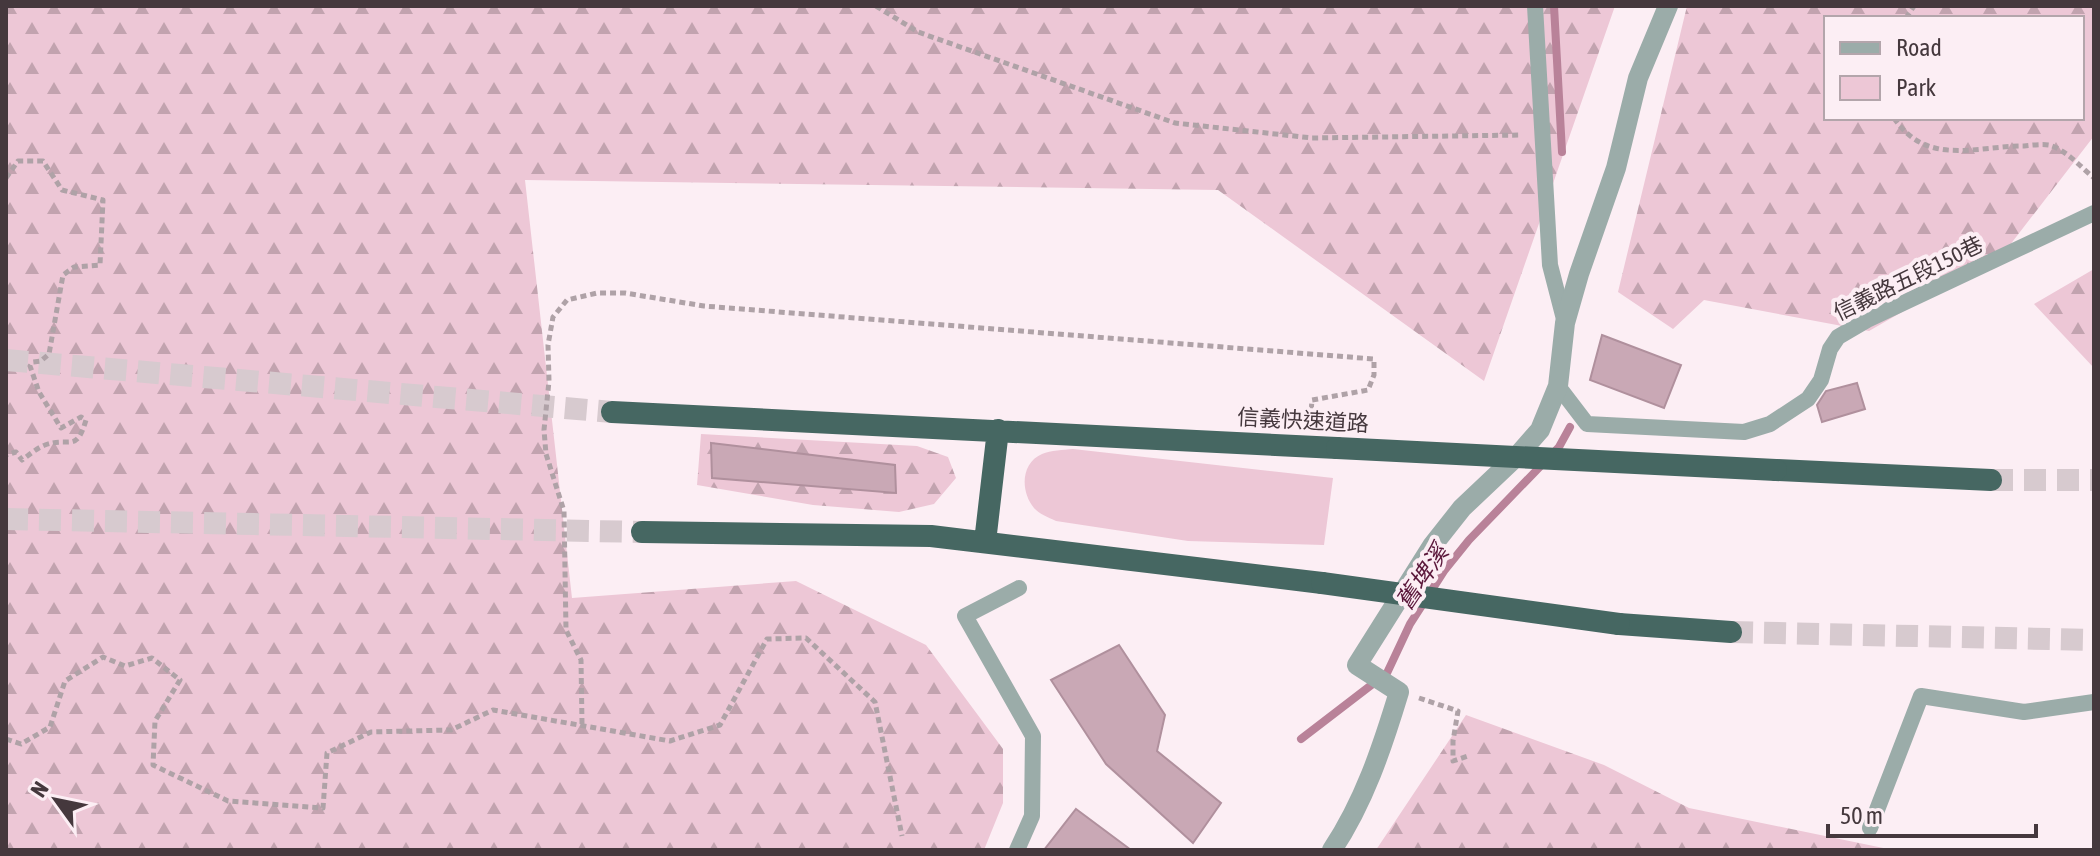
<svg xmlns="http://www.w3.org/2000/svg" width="2100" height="856" viewBox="0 0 2100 856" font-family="'Asap Condensed','Noto Sans TC',sans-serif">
<defs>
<pattern id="forest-firs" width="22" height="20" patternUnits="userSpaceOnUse" patternTransform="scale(2)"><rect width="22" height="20" fill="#edc7d6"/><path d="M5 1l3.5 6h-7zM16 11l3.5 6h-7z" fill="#c2a3af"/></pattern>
</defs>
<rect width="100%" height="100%" fill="#fceef4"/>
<path fill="#edc7d6" d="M 1073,449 L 1333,478 L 1324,545 L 1188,541 L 1056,521 C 1048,517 1039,514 1034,508 C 1020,491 1021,463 1042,454 C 1051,450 1063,450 1073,449 Z"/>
<path fill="url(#forest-firs)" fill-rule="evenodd" d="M 6,6 L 1615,6 L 1484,381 L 1218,190 L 525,180 L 572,598 L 796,581 L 926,645 L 1003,749 L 1003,803 L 984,850 L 6,850 Z
M 1687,6 L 2094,6 L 2094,136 L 2003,254 L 1869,331 L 1704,300 L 1673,329 L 1618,292 ZM 1826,18 L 2082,18 L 2082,118 L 1826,118 Z
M 2094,269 L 2094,368 L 2034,304 Z
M 701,434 L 917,446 L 948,457 L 956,478 L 934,504 L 899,512 L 813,505 L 697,485 Z
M 1466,715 L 1604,765 L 1689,808 L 1893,850 L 1376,850 Z"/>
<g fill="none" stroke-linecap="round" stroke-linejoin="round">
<path stroke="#b98299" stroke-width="8" d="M 1554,6 L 1562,152
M 1301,739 L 1387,673 L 1410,624 L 1444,571 L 1469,540 L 1559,447 L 1570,427"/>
</g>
<path fill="#c9a8b5" stroke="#b0909d" stroke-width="2" d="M 1602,335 L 1681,365 L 1664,408 L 1590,380 Z
M 1857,383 L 1865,409 L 1822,422 L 1817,405 L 1826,391 Z
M 711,443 L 895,465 L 896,493 L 712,478 Z
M 1119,645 L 1165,715 L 1157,751 L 1221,803 L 1193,843 L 1106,764 L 1051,680 Z
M 1076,809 L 1131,850 L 1044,850 Z"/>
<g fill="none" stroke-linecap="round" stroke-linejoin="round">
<path stroke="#d7cacf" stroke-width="22" stroke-dasharray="22 11" stroke-linecap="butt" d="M 6,360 L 612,412
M 1991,480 L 2094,480
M 6,519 L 642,532
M 1731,632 L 2094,640"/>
<path stroke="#afa2a7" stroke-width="5" stroke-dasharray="6 4" stroke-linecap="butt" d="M 876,6 L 918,32 L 1175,123 L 1312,138 L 1521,135
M 1906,18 L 1914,6
M 1894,118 C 1927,167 1975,146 2024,146 C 2032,145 2042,144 2049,145 C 2065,149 2082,168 2094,178
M 6,178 L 18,161 L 43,161 L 62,190 L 103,200 L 100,265 L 74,267 L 63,275 L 49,354 L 41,361 L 33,362 L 30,366 L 39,392 L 61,428 L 81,417 L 86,420 C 76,454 70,436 45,445 C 37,448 29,455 22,460 L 16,452 L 6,455
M 1419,698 L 1458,711 L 1453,741 L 1453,761 L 1468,756
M 582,724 L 581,660 L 566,630 L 564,511 L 546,454 L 544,430 L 549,381 L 548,345 L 553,317 L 567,300 L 597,293 L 625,293 L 704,306 L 1374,359 L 1374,375 L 1368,390 L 1312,400 L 1311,412 L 1338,414 L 1339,424
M 6,739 L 21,744 L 50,727 L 65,681 L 103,657 L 125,666 L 152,658 L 180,680 L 155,721 L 153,765 L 228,801 L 323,808 L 327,753 L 371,732 L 451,730 L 493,710 L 670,741 L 720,725 L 767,639 L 806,638 L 875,702 L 902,836"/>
<path stroke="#9baca9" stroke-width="16" d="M 1535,6 L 1550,265 L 1565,323
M 1558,386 L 1587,424 L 1744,432 L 1770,424 L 1808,399 L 1821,380 L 1830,349 L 1838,337 L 1867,320 L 2094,213
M 1870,828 L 1921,696 L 2024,712 L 2094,702
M 1017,850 L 1032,816 L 1033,736 L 965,616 L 1019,588"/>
<path stroke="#9baca9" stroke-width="20" d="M 1332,850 C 1364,802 1382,748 1399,692 L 1357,665 L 1432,546 L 1462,508 L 1518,455 L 1540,430 L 1558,386 L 1565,323 L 1579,274 L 1616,168 L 1638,78 L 1668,6"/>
<path stroke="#466762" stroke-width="22" d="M 612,412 L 1337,448
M 1776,470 L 1991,480
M 642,532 L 931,536 L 1322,583
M 985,542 L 998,430
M 1619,624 L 1731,632"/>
<path stroke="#466762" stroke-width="22" d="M 1337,448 L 1776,470
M 1322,583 L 1619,624"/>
</g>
<g text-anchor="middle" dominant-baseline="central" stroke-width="8" stroke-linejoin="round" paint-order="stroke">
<g font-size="22" fill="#45383d" stroke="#fceef4">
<text transform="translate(1908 278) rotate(-26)">信義路五段150巷</text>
<text transform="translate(1303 420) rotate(3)">信義快速道路</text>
</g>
<g font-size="24" font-style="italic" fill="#5b183b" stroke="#fceef4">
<text transform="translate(1422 577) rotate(-56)">舊埤溪</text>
</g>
</g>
<rect width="2100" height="856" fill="none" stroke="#45383d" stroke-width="16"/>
<rect x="1824" y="16" width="260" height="104" fill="#fceef4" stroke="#b3a5ab" stroke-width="2"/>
<rect x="1840" y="42" width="40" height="12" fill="#9baca9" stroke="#b3a5ab" stroke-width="2"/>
<text x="1896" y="56" font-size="24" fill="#45383d">Road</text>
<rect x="1840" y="76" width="40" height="24" fill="#edc7d6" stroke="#b3a5ab" stroke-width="2"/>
<text x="1896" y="96" font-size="24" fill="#45383d">Park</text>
<g transform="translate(56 800) rotate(303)" stroke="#fceef4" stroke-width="6" paint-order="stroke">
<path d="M0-6L14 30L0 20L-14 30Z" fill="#45383d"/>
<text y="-12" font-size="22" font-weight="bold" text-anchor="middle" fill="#45383d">N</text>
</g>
<path d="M1828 824v12h208v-12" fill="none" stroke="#45383d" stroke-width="4"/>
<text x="1840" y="824" font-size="24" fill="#45383d" stroke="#fceef4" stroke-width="6" paint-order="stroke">50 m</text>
</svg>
